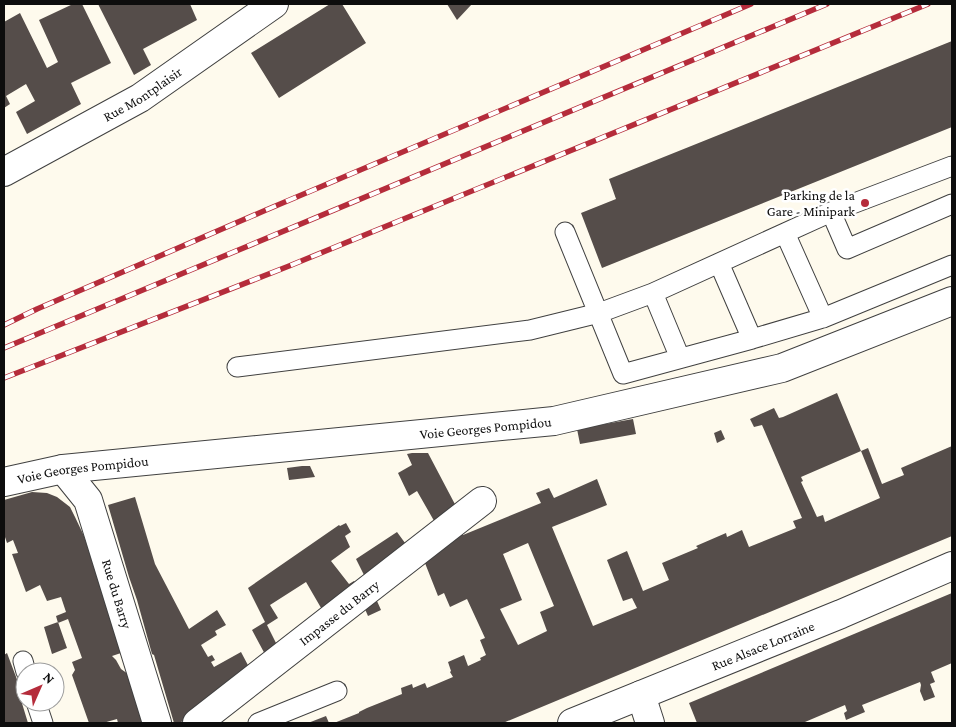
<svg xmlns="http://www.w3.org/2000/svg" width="956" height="727" viewBox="0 0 956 727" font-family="'Crimson Pro',serif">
<rect width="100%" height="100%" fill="#fefaed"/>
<path fill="#554d4a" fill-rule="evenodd" d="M 73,4 L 82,4 L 111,63 L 71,83 L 81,104 L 27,134 L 16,112 L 35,101 L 26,84 L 6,96 L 10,104 L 4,108 L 4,22 L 20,13 L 47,68 L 58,62 L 39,20 Z
M 98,4 L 190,4 L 197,20 L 143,49 L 151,65 L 134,75 Z
M 330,4 L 342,4 L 366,43 L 279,98 L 251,53 Z
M 447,4 L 472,4 L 457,20 Z
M 952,41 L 952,127 L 602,268 L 581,213 L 616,199 L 609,179 Z
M 837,393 L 861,451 L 868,448 L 882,484 L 904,475 L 901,468 L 952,446 L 952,536 L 503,723 L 334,723 L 359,713 L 359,712 L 367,708 L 402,694 L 401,688 L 412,684 L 413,688 L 425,683 L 427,688 L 453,677 L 450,672 L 451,671 L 448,662 L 464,655 L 468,666 L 481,660 L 480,658 L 486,655 L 480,640 L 485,638 L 467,599 L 450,607 L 444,593 L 438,596 L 423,558 L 459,527 L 463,535 L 541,503 L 536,493 L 549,488 L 554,498 L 597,479 L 607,505 L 552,527 L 593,626 L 637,608 L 632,598 L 623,601 L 607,560 L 627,551 L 643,591 L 669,580 L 662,563 L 698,548 L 696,546 L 726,533 L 727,537 L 742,530 L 749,547 L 796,528 L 793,521 L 802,518 L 762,425 L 754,427 L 750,419 L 774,408 L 779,418 L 783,417 ZM 861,451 L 880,498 L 825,522 L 823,515 L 817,517 L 801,482 L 803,481 L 801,477 ZM 528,543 L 554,606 L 540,612 L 547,631 L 518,645 L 500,609 L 522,600 L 503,554 Z
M 633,419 L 636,434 L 580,444 L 577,429 Z
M 721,430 L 725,439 L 717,443 L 714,433 Z
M 412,453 L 428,453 L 458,510 L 437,526 L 417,491 L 409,496 L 398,473 L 412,465 L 407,454 Z
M 302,466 L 310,466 L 315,477 L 289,480 L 287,468 Z
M 32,492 L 47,493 L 57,497 L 70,507 L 75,517 L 84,536 L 121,653 L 112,656 L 116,660 L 121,669 L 128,674 L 143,723 L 118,723 L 117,719 L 103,723 L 89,723 L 72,675 L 75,670 L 72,662 L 82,658 L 68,619 L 58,623 L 56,616 L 66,612 L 61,597 L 47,601 L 40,585 L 26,592 L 12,554 L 18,553 L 13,540 L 7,543 L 4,534 L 4,500 Z
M 135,497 L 155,564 L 189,629 L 217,610 L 226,625 L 215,631 L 217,635 L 201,645 L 208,657 L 212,655 L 215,660 L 211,662 L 214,667 L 241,652 L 250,669 L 180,723 L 174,723 L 154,655 L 152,654 L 137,600 L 129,577 L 108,505 Z
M 346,523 L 351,532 L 345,536 L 350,547 L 331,561 L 349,584 L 354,581 L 358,586 L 324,613 L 306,582 L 270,605 L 278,618 L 267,625 L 279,649 L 267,658 L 252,630 L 265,622 L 248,588 L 339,525 L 340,526 Z
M 397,532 L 408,547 L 365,577 L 356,559 Z
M 373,592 L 381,610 L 368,616 L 361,600 Z
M 952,593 L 952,663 L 931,672 L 935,682 L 930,684 L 935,697 L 924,701 L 920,691 L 921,685 L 920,682 L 862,705 L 865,712 L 846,720 L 844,713 L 847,711 L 845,705 L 805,722 L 806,723 L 697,723 L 689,703 Z
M 58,622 L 67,648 L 52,654 L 44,627 Z
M 7,653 L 24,698 L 21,700 L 28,723 L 4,723 L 4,655 Z
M 326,716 L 329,723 L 308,723 Z"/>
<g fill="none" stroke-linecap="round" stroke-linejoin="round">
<defs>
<path id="lane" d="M 952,166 L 831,212 L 847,249 L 952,204
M 565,232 L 623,374 L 752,339 L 823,318 L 952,265
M 785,233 L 823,318
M 719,263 L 752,339
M 653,293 L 680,358
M 237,367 L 530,330 L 599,313 L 653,293 L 831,212
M 23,661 L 26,672
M 36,702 L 43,723
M 258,723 L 337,691"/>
<g id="street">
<path id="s1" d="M 4,172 L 140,98 L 274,4"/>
<path id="s2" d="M 63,469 L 88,500 L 157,723"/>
<path id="s3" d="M 4,482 L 63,469 L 554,421 L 782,368 L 952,301"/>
<path d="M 641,695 L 650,723"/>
<path id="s4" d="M 197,723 L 482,501"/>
<path id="s5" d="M 572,723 L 841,614 L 952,566"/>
</g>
</defs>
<use href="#lane" stroke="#404040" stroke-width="21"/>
<use href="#street" stroke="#404040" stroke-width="30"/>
<use href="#lane" stroke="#fff" stroke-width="19"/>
<use href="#street" stroke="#fff" stroke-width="28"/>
<defs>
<path id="rail" d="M 4,325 L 37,309 L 266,210 L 751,4
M 4,348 L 827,4
M 4,378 L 289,266 L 928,4"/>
</defs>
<use href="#rail" stroke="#b52c3b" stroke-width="5.5"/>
<use href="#rail" stroke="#fff" stroke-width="4" stroke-dasharray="11" stroke-linecap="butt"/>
</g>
<circle fill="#b52c3b" stroke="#fff" stroke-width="2" cx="865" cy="203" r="5"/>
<g text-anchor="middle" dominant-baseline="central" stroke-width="5" stroke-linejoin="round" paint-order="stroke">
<g font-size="14" fill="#0d0d0d" stroke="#fff">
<text stroke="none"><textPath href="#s1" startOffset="159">Rue Montplaisir</textPath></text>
<text stroke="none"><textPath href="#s3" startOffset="485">Voie Georges Pompidou</textPath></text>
<text stroke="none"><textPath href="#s3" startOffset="80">Voie Georges Pompidou</textPath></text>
<text stroke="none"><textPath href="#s2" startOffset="138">Rue du Barry</textPath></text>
<text stroke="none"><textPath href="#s4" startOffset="180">Impasse du Barry</textPath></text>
<text stroke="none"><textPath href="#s5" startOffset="206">Rue Alsace Lorraine</textPath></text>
</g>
<g font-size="14" fill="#0d0d0d" stroke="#fff" text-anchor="end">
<text x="855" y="195">Parking de la<tspan x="855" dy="16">Gare - Minipark</tspan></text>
</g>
</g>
<rect width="956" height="727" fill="none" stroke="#0d0d0d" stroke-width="10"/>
<g transform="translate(40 687) rotate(45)"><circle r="24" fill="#ffffff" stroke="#9e9e9e"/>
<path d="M0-4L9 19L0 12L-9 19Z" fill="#b52c3b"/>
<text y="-8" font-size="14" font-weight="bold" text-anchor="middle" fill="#0d0d0d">N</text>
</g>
</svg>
